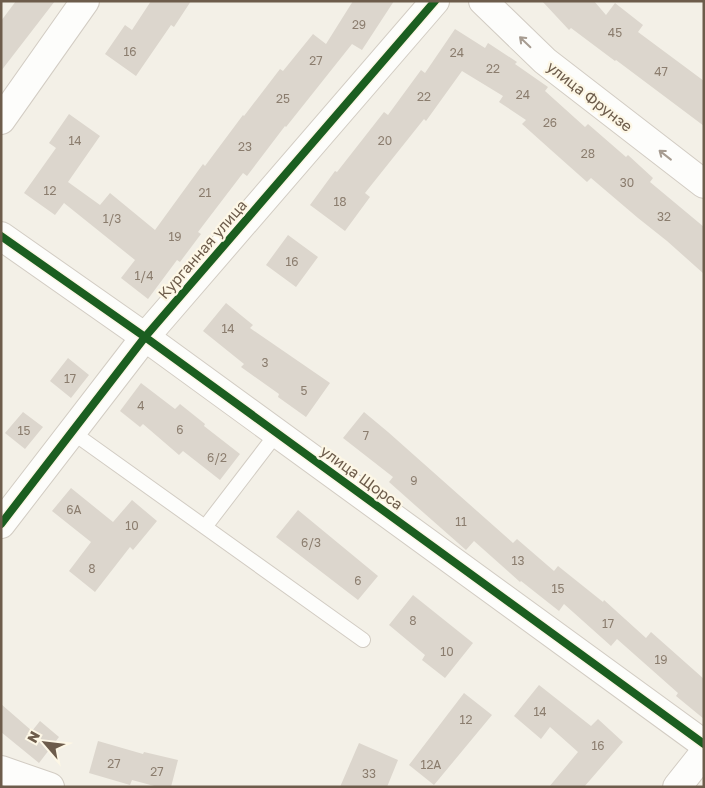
<svg xmlns="http://www.w3.org/2000/svg" width="705" height="788" viewBox="0 0 705 788" font-family="'Golos Text',sans-serif">
<rect width="100%" height="100%" fill="#f3f0e7"/>
<path fill="#dcd6cd" d="M 16,1 L 55,1 L 1,71 L 1,21 Z
M 151,1 L 191,1 L 174,27 L 171,25 L 136,76 L 105,54 L 125,25 L 132,30 Z
M 353,1 L 394,1 L 362,50 L 352,44 L 286,127 L 285,126 L 247,176 L 243,173 L 198,232 L 201,234 L 180,262 L 177,260 L 148,299 L 121,278 L 135,260 L 64,203 L 55,215 L 24,193 L 56,148 L 49,143 L 69,114 L 100,136 L 68,182 L 100,205 L 110,193 L 155,230 L 203,164 L 205,166 L 243,115 L 244,116 L 280,69 L 283,71 L 313,34 L 326,44 Z
M 542,1 L 594,1 L 606,15 L 615,3 L 643,25 L 638,32 L 704,81 L 704,126 L 616,60 L 615,61 L 571,28 L 569,30 Z
M 455,29 L 485,48 L 488,43 L 517,62 L 515,64 L 548,87 L 545,91 L 585,127 L 588,124 L 626,157 L 628,155 L 653,178 L 650,182 L 704,227 L 704,274 L 667,241 L 638,218 L 591,178 L 587,182 L 551,150 L 522,124 L 526,120 L 499,102 L 503,96 L 462,71 L 426,121 L 424,119 L 365,193 L 370,197 L 345,231 L 310,205 L 335,171 L 337,172 L 384,112 L 388,115 L 421,70 L 425,73 Z
M 288,235 L 318,257 L 296,287 L 266,265 Z
M 226,303 L 253,325 L 250,328 L 330,383 L 306,417 L 278,397 L 279,394 L 241,367 L 244,364 L 203,331 Z
M 68,358 L 89,375 L 71,398 L 50,381 Z
M 141,383 L 175,409 L 180,404 L 205,424 L 204,426 L 240,454 L 220,480 L 183,451 L 179,455 L 143,424 L 140,427 L 120,411 Z
M 23,412 L 43,427 L 25,449 L 5,433 Z
M 364,412 L 388,432 L 513,543 L 517,539 L 554,571 L 558,566 L 603,602 L 604,600 L 646,638 L 651,632 L 704,679 L 704,719 L 676,696 L 678,693 L 617,639 L 611,646 L 564,604 L 559,611 L 521,581 L 520,582 L 474,541 L 466,550 L 416,506 L 389,482 L 393,477 L 343,438 Z
M 71,488 L 113,522 L 132,500 L 157,521 L 133,550 L 130,547 L 95,592 L 69,571 L 91,542 L 52,511 Z
M 298,510 L 378,576 L 358,600 L 276,537 Z
M 413,595 L 473,643 L 445,678 L 422,660 L 425,655 L 389,625 Z
M 539,685 L 591,726 L 598,719 L 623,742 L 584,787 L 549,787 L 578,752 L 550,727 L 541,739 L 514,716 Z
M 464,693 L 492,715 L 434,785 L 409,765 Z
M 1,704 L 32,731 L 40,721 L 59,737 L 39,763 L 1,732 Z
M 98,741 L 143,754 L 144,752 L 178,760 L 171,787 L 158,787 L 132,780 L 130,785 L 89,773 Z
M 359,743 L 398,760 L 387,787 L 340,787 Z"/>
<g fill="none" stroke-linecap="round" stroke-linejoin="round">
<defs>
<path id="service" d="M 72,432 L 363,640
M 205,527 L 277,433"/>
<path id="minor" d="M 1,120 L 85,1
M 1,236 L 145,337 L 704,744
M 1,524 L 145,337 L 435,1
M 1,770 L 50,787"/>
<path id="tertiary" d="M 483,1 L 545,61 L 704,184
M 677,787 L 704,753"/>
</defs>
<use href="#service" stroke="#d2ccc3" stroke-width="16"/>
<use href="#minor" stroke="#d2ccc3" stroke-width="30"/>
<use href="#tertiary" stroke="#d2ccc3" stroke-width="30"/>
<use href="#service" stroke="#fdfdfb" stroke-width="14"/>
<use href="#minor" stroke="#fdfdfb" stroke-width="28"/>
<use href="#tertiary" stroke="#fdfdfb" stroke-width="28"/>
<defs>
<path id="cycleway" d="M 1,236 L 145,337 L 704,744
M 1,524 L 145,337 L 435,1"/>
</defs>
<use href="#cycleway" stroke="#fdf7e6" stroke-width="11"/>
<use href="#cycleway" stroke="#1b5e20" stroke-width="8"/>
</g>
<defs><path id="oneway-shaft" d="M-6 0H5M1.5-3L5.5 0L1.5 3" fill="none" stroke-width="1.6" stroke-linecap="round" stroke-linejoin="round" transform="scale(1.25)"/></defs>
<g stroke="#a79c91">
<use href="#oneway-shaft" transform="translate(525 42) rotate(-136)"/>
<use href="#oneway-shaft" transform="translate(665 155) rotate(-142)"/>
</g>
<g text-anchor="middle" dominant-baseline="central" stroke-width="4.5" stroke-linejoin="round" paint-order="stroke">
<g font-size="12" fill="#8b7d6e">
<text x="359" y="24">29</text>
<text x="615" y="32">45</text>
<text x="130" y="51">16</text>
<text x="457" y="52">24</text>
<text x="316" y="60">27</text>
<text x="493" y="68">22</text>
<text x="661" y="71">47</text>
<text x="523" y="94">24</text>
<text x="424" y="96">22</text>
<text x="283" y="98">25</text>
<text x="550" y="122">26</text>
<text x="75" y="140">14</text>
<text x="385" y="140">20</text>
<text x="245" y="146">23</text>
<text x="588" y="153">28</text>
<text x="627" y="182">30</text>
<text x="50" y="190">12</text>
<text x="205" y="192">21</text>
<text x="340" y="201">18</text>
<text x="664" y="216">32</text>
<text x="112" y="218">1/3</text>
<text x="175" y="236">19</text>
<text x="292" y="261">16</text>
<text x="144" y="275">1/4</text>
<text x="228" y="328">14</text>
<text x="265" y="362">3</text>
<text x="70" y="378">17</text>
<text x="304" y="390">5</text>
<text x="141" y="405">4</text>
<text x="180" y="429">6</text>
<text x="24" y="430">15</text>
<text x="366" y="435">7</text>
<text x="217" y="457">6/2</text>
<text x="414" y="480">9</text>
<text x="74" y="509">6А</text>
<text x="461" y="521">11</text>
<text x="132" y="525">10</text>
<text x="311" y="542">6/3</text>
<text x="518" y="560">13</text>
<text x="92" y="568">8</text>
<text x="358" y="580">6</text>
<text x="558" y="588">15</text>
<text x="413" y="620">8</text>
<text x="608" y="623">17</text>
<text x="447" y="651">10</text>
<text x="661" y="659">19</text>
<text x="540" y="711">14</text>
<text x="466" y="719">12</text>
<text x="598" y="745">16</text>
<text x="114" y="763">27</text>
<text x="431" y="764">12А</text>
<text x="157" y="771">27</text>
<text x="369" y="773">33</text>
</g>
<g font-size="15" fill="#6d5c4b" stroke="#fdf7e6">
<text transform="translate(590 96) rotate(38)">улица Фрунзе</text>
<text transform="translate(202 249) rotate(-49)">Курганная улица</text>
<text transform="translate(362 477) rotate(36)">улица Щорса</text>
</g>
</g>
<rect width="705" height="788" fill="none" stroke="#6d5c4b" stroke-width="5"/>
<g transform="translate(45 743) rotate(298)" stroke="#fdf7e6" stroke-width="4" paint-order="stroke">
<path d="M0-4L9 19L0 12L-9 19Z" fill="#6d5c4b"/>
<text y="-8" font-size="14" font-weight="bold" text-anchor="middle" fill="#6d5c4b">N</text>
</g>
</svg>
